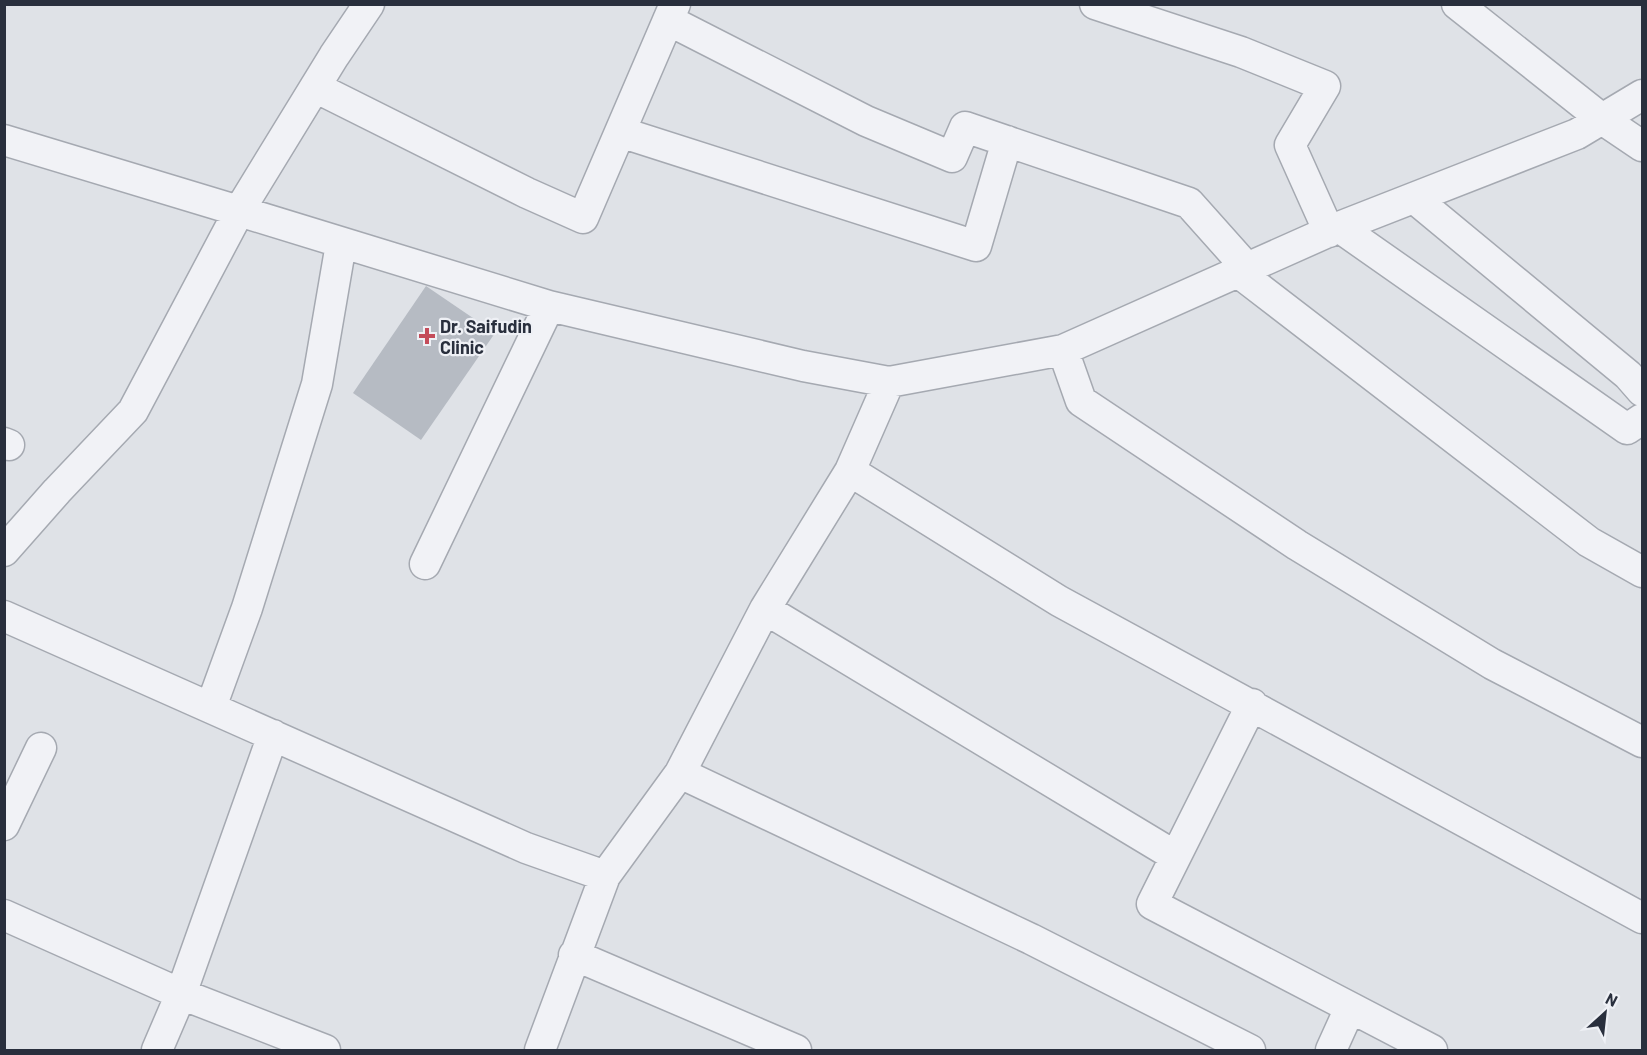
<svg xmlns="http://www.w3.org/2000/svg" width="1647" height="1055" viewBox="0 0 1647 1055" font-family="Barlow,sans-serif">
<rect width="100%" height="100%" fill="#dfe2e7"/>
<path fill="#b6bbc3" d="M 426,286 L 495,333 L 421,440 L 353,393 Z"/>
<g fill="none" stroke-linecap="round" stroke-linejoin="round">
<defs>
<path id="minor" d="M 1095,4 L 1241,52 L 1325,86 L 1290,145 L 1329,232
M 1457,4 L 1602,119 L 1642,146
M 668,20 L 866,121 L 952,157 L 965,127 L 1189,203 L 1247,268
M 315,87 L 527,193 L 583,218 L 675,4
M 620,132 L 976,246 L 1007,141
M 4,140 L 239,211 L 334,56 L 369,4
M 1414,198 L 1628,375 L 1642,391
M 1339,227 L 1627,429 L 1642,419
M 1238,272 L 1589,542 L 1642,572
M 1063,350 L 1081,401 L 1297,545 L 1492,664 L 1642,742
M 4,443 L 9,445
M 850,471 L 1059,601 L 1642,918
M 4,551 L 57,491 L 133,411 L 239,211 L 549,306 L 803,366 L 889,382 L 1063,350 L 1339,227 L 1577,134 L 1642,95
M 425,564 L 549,306
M 765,609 L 1175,856
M 4,616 L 526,848 L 605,876
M 1252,704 L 1152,904 L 1432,1050
M 211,707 L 247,608 L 317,384 L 341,244
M 680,773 L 1031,939 L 1250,1050
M 4,825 L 41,748
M 4,915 L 181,994 L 325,1050
M 574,955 L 796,1050
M 157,1050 L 181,994 L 273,735
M 540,1050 L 605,876 L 680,773 L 765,609 L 850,471 L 889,382
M 1331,1050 L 1350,1008"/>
</defs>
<use href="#minor" stroke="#a5a9b1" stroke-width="33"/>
<use href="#minor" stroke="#f1f2f6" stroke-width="30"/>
</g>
<path fill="#c44c5a" stroke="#eef0f5" stroke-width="2" d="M424 327h6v6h6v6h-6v6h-6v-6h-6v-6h6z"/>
<g text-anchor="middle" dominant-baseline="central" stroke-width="4.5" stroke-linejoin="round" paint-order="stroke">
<g font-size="18" font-weight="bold" fill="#292f3d" stroke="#eef0f5" text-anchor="start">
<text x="440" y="326">Dr. Saifudin<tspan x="440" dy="21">Clinic</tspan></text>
</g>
</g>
<rect width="1647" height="1055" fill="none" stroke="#292f3d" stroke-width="12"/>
<g transform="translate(1605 1013) rotate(27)" stroke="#eef0f5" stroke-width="4.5" paint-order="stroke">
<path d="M0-4.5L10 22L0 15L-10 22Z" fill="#292f3d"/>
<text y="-9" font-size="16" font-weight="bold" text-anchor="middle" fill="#292f3d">N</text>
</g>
</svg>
